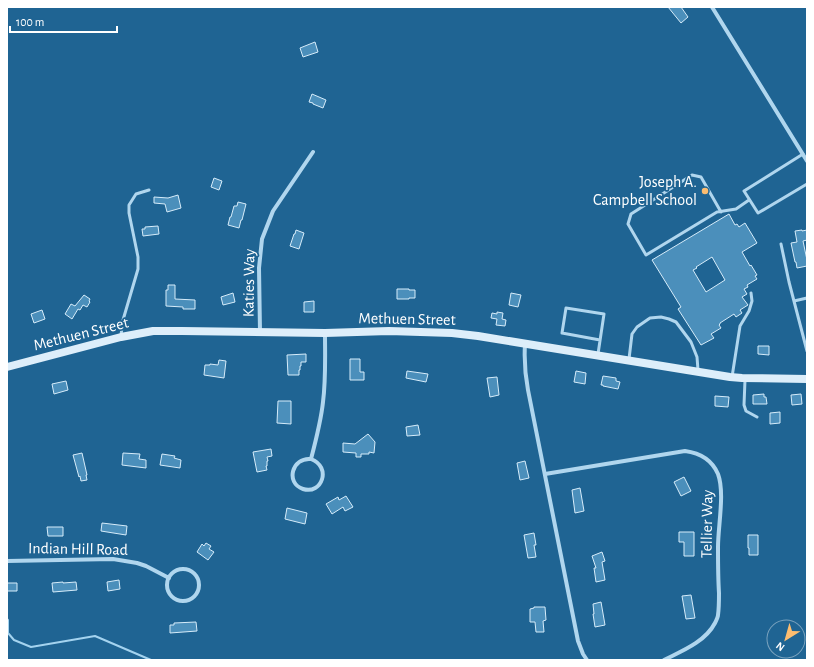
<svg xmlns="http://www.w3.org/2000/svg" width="814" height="667" viewBox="0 0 814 667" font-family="'Alegreya Sans',sans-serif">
<rect width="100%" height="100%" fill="#1f6493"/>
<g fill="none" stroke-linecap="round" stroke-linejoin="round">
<path stroke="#a4d3ef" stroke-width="2" d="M 7,619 L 8,620 L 8,633 L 14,640 L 31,647 L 95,636 L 151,660"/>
</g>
<path fill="#4b8fbb" stroke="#d6ecfa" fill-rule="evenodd" d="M 668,7 L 681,7 L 688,17 L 681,23 Z
M 315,42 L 318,52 L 303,57 L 300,48 Z
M 312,94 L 326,100 L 323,108 L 313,104 L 313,103 L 309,102 Z
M 214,178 L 222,181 L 219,190 L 211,187 Z
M 178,195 L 181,208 L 167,212 L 165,204 L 154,203 L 154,197 L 168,198 Z
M 238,202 L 246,204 L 242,220 L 241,220 L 239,228 L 228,225 L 230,217 L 231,217 L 234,206 L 237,206 Z
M 729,214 L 735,225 L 737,224 L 739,227 L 745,223 L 757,243 L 742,252 L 750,266 L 751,265 L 757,275 L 755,276 L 757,279 L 747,285 L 748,287 L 744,289 L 747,294 L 742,297 L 748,305 L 740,310 L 742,313 L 736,317 L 734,314 L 720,323 L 720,324 L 719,325 L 721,328 L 711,334 L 714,338 L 701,345 L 678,309 L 681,307 L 652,260 ZM 712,257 L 725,280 L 706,292 L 693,270 L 697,268 L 696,267 Z
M 158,226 L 159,234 L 143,236 L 142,229 L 145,229 L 145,227 Z
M 296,230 L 304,233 L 299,249 L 290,246 L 294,234 L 295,234 Z
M 802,230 L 802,231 L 807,230 L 807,240 L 803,241 L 807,260 L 807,266 L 797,268 L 796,262 L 795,262 L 791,243 L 797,242 L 795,231 Z
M 168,285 L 175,285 L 175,299 L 195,300 L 195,309 L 183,309 L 183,307 L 166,306 L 166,290 L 168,290 Z
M 397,289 L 409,289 L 409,290 L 415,290 L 415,298 L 409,298 L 409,299 L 397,299 Z
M 233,293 L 235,302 L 223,305 L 221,297 Z
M 511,293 L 521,295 L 518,307 L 509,305 Z
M 84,295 L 90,299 L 89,301 L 90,302 L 87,307 L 83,305 L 80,310 L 78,309 L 72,319 L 65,314 L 71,304 L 75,306 Z
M 314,301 L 314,312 L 304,312 L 304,302 Z
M 42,310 L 45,319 L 34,323 L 31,314 Z
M 497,312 L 503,313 L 502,319 L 506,320 L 505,326 L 496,325 L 497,319 L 491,318 L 492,313 L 497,314 Z
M 758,346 L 769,346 L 769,355 L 758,354 Z
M 306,354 L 306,362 L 301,362 L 301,366 L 300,366 L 300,370 L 299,370 L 299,375 L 288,375 L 287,355 Z
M 350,359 L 360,359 L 360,372 L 364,372 L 364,380 L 350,380 Z
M 219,360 L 226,361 L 224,378 L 204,375 L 205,365 L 210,365 L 210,364 L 218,365 Z
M 407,371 L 428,374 L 426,382 L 406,378 Z
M 576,371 L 586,373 L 585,384 L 574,382 Z
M 603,376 L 616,378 L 616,381 L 620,382 L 618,389 L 603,386 L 603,385 L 601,385 Z
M 497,377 L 499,395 L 490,397 L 487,378 Z
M 66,381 L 68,390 L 54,394 L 52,384 Z
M 764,394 L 764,397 L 766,397 L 767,404 L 753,404 L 753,395 Z
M 801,394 L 802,404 L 792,405 L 791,395 Z
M 715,396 L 729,397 L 728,407 L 715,406 Z
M 278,401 L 291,401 L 291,424 L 277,423 Z
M 780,412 L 780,423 L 770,424 L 770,413 Z
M 418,425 L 420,435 L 407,436 L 406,427 Z
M 368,434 L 375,442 L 374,453 L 369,452 L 369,454 L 361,454 L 361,457 L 356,457 L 356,453 L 343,452 L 343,443 L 355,444 Z
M 271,449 L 272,456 L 267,457 L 268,461 L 267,461 L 267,466 L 266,466 L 267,470 L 257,472 L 253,452 Z
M 82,453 L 87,475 L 86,475 L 87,480 L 81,481 L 80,476 L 79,477 L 73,455 Z
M 123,453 L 140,454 L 139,459 L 146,460 L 146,468 L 122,465 Z
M 162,454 L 175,456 L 174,458 L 181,460 L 180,468 L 160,465 Z
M 525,461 L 529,478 L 520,480 L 517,463 Z
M 684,477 L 691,491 L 681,496 L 674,482 Z
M 580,488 L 584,511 L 575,513 L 572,490 Z
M 346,496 L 353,507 L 345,511 L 343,507 L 332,514 L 326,504 L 338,497 L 339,500 Z
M 287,508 L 307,513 L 305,524 L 285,519 Z
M 102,523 L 127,526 L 126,535 L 101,531 Z
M 47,527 L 63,527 L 63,536 L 48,536 Z
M 679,532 L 694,532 L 694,556 L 684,556 L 684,542 L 679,542 Z
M 534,533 L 536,545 L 534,545 L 536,557 L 528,558 L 524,535 Z
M 748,535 L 758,535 L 758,555 L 749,555 L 749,548 L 748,548 Z
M 206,543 L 211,546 L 209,549 L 214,552 L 208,560 L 197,552 L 202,544 L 204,546 Z
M 602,552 L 605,561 L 602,562 L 605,580 L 596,582 L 594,568 L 596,568 L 592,556 Z
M 119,580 L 120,589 L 108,591 L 107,582 Z
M 63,582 L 63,583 L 76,582 L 77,590 L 53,592 L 52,583 Z
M 7,583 L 17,583 L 17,591 L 7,591 Z
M 691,595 L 695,618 L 686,619 L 682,596 Z
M 601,602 L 605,625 L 595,627 L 593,614 L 594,614 L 593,604 Z
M 534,607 L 545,607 L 546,620 L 543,621 L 544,632 L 536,632 L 535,622 L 530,622 L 530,609 L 534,608 Z
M 196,622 L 197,631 L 170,633 L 170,625 L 174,625 L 174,623 Z"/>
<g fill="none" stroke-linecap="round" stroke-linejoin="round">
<path stroke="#b0d6ee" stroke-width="3" d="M 803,154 L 744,191 L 758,213 L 807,184
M 721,212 L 701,177 L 692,175 L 631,214 L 628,224 L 646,255 L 717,212 L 736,209 L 749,200
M 781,244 L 789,282 L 807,351
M 794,301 L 807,298
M 121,335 L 123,320 L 138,269 L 138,257 L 129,213 L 129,205 L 136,194 L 149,190
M 598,354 L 604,314 L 566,308 L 562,333 L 600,340
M 629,359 L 632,334 L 637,327 L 650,318 L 661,317 L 669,319 L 676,322 L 691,342 L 697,357 L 698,370
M 732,377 L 740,326 L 749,311 L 752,301 L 751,293
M 745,380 L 744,405 L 746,411 L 757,417"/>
<path stroke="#b0d6ee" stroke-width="4" d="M 712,7 L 807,161
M 260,332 L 259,268 L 262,239 L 273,211 L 313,152
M 525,344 C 524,360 525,374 528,390 L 578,641 L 583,654 L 587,660
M 311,459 C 332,467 322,495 303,489 C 285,483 292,457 311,459 C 316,440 321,421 323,402 C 326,379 325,356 325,333
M 545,474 L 685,451 C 700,453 712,460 718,474 C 725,493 718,526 718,547 C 718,562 718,578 719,593 C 719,600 719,608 718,615 C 718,617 716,621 715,623 C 705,642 682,651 664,660
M 7,561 L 113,559 L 137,563 L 146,566 L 169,578
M167 585a16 16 0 1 1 32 0a16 16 0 1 1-32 0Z"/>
<path stroke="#ddeefa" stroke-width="8" d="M 7,367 L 121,337 L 153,331 L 182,331 L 325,333 L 389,331 L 452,333 L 478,336 L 730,377 L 742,378 L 807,379"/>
</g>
<circle fill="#fcbd70" stroke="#1f6493" stroke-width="1.5" cx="705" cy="191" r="4"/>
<g text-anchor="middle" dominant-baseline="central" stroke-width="3.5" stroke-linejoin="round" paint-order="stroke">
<g font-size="16" fill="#fff" stroke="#1f6493" text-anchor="end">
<text x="697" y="182">Joseph A.<tspan x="697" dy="18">Campbell School</tspan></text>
</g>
<g font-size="16" fill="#fff" stroke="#1f6493">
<text transform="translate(249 283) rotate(-89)">Katies Way</text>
<text transform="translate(407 319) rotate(1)">Methuen Street</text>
<text transform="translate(81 334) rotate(-14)">Methuen Street</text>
<text transform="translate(707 524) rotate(-89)">Tellier Way</text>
<text transform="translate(78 549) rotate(1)">Indian Hill Road</text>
</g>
</g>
<rect width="814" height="667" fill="none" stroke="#ffffff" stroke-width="16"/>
<g transform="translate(786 639) rotate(217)"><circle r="19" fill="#1f6493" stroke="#79a2be"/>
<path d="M0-3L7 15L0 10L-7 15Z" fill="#fcbd70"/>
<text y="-6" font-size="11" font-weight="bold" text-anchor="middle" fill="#ffffff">N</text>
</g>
<path d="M10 26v6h107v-6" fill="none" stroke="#ffffff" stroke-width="2"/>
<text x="16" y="26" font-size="12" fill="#ffffff" stroke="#1f6493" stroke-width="3" paint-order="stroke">100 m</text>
</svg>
